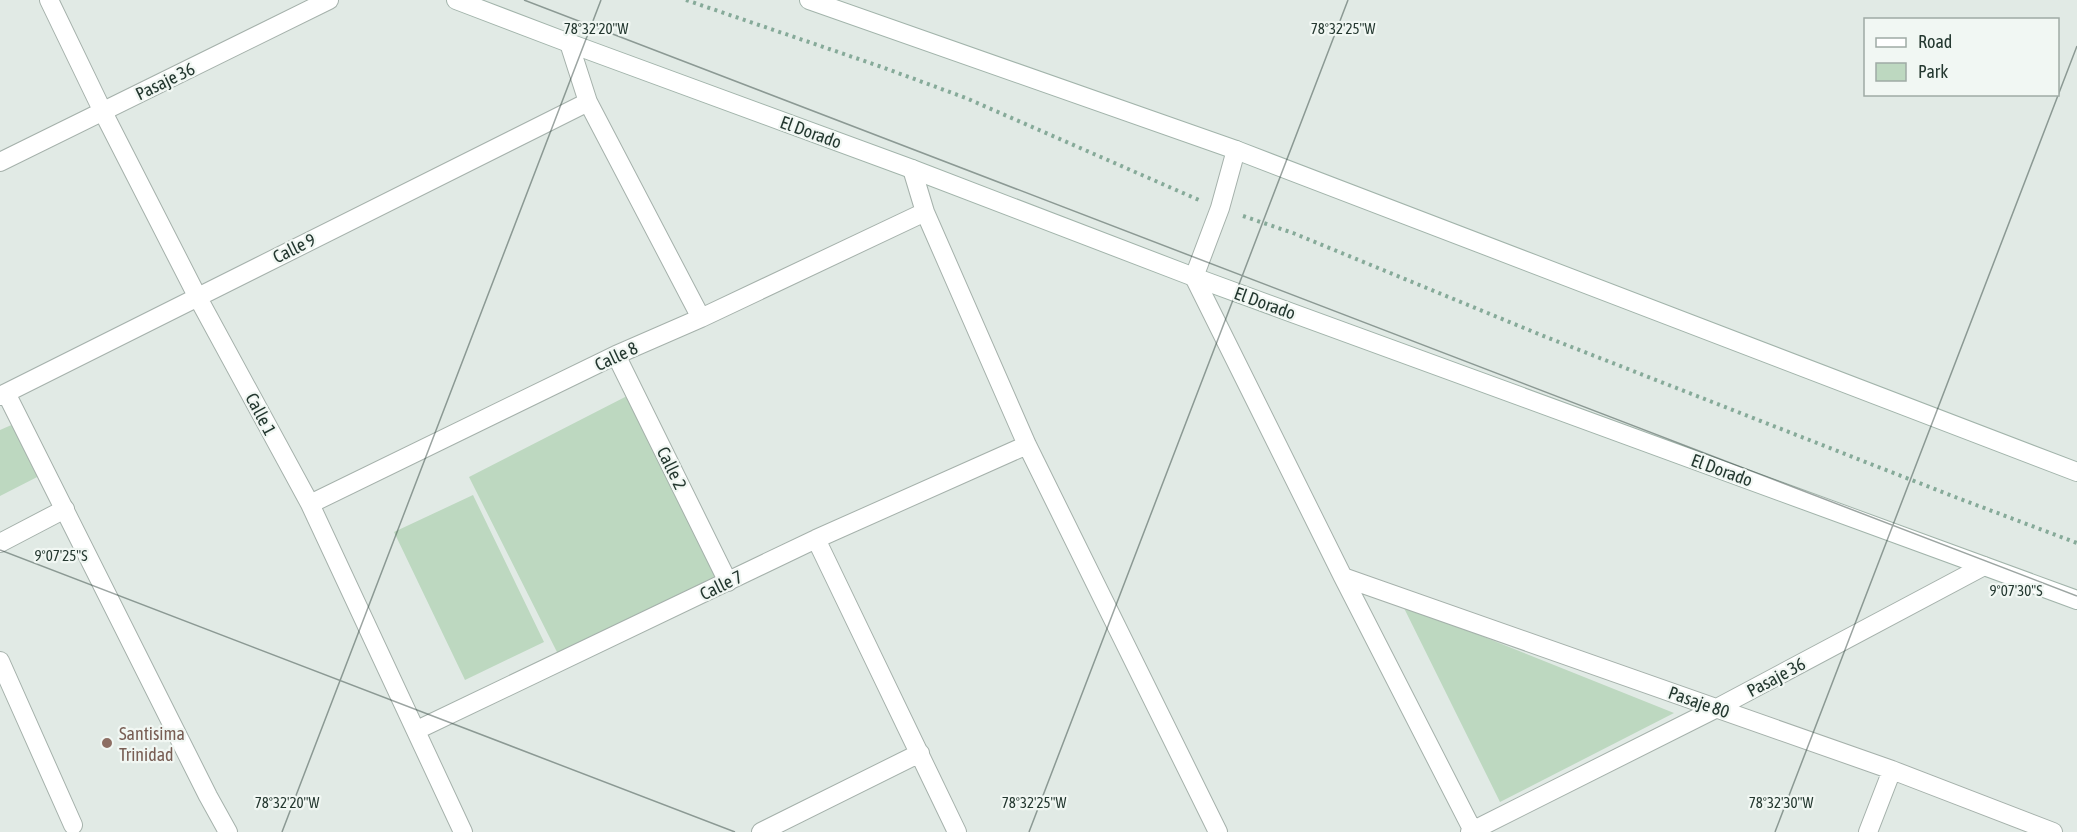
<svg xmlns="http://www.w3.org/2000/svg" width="2077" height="832" viewBox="0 0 2077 832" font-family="'Asap Condensed',sans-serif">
<rect width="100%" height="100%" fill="#e1eae5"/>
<path fill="#bdd8c0" d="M 627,396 L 722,583 L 561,660 L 469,477 Z
M 16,423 L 45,473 L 0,496 L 0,430 Z
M 473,495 L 544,642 L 465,680 L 394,532 Z
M 1402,604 L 1674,713 L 1500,802 Z"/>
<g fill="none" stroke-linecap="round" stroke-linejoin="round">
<defs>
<path id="lane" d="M 0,543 L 65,509
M 0,661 L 73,825"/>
<path id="street" d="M 49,0 L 103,112 L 197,296 L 310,504 L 463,832
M 569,43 L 588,102 L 701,318
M 1236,150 L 1220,208 L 1194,277 L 1343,577 L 1473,831 L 1477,832
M 0,162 L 329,0
M 912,169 L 925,212 L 1027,445 L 1218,832
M 616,355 L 728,582
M 6,393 L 208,796 L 228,832
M 0,396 L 588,102
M 310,504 L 616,355 L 701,318 L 925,212
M 816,539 L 957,832
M 1343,577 L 1892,770 L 2053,832
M 417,730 L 816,539 L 1027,445
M 761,832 L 920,753
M 1470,832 L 1717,708 L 1984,566
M 1868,832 L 1892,770"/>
<path id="secondary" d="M 456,0 L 569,43 L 912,169 L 1194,277 L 2077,600
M 809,0 L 1236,150 L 2077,472"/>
</defs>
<use href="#lane" stroke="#a5b1ab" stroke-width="20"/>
<use href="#street" stroke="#a5b1ab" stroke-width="20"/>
<use href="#secondary" stroke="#a2b4ab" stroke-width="20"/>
<path stroke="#86aa99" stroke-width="4" stroke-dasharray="3 4.5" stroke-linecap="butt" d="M 686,0 L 879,66 L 966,98 L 1199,200
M 1243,216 L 1293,233 L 1541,335 L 1955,497 L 2077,543"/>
<use href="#lane" stroke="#fff" stroke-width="18"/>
<use href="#street" stroke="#fff" stroke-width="18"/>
<use href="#secondary" stroke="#fff" stroke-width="18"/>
</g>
<path fill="none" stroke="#243830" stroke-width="1.5" stroke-opacity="0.45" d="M 524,0 L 2077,596M 0,550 L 735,832M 282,832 L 601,0M 1029,832 L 1348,0M 1775,832 L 2077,46"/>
<circle fill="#8d6e63" stroke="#f1f7f3" stroke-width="2" cx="107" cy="743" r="6"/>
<g text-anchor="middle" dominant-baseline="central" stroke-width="4.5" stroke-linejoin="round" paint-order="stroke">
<g font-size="18" fill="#243830" stroke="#f1f7f3">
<text transform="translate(165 81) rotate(-26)">Pasaje 36</text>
<text transform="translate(811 132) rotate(20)">El Dorado</text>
<text transform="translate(294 248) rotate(-26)">Calle 9</text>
<text transform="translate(1265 303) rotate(20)">El Dorado</text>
<text transform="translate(616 356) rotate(-25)">Calle 8</text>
<text transform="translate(261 414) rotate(62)">Calle 1</text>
<text transform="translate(672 468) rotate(64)">Calle 2</text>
<text transform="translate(1722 470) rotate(20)">El Dorado</text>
<text transform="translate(721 585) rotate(-26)">Calle 7</text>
<text transform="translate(1776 677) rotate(-28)">Pasaje 36</text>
<text transform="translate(1699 702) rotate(19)">Pasaje 80</text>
</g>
<g font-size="18" fill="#785e54" stroke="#f1f7f3" text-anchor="start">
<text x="119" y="733">Santisima<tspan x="119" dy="21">Trinidad</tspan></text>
</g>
</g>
<g font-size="15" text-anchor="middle" fill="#243830" stroke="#f1f7f3" stroke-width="4.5" stroke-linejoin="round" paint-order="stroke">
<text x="596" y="34">78°32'20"W</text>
<text x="1343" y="34">78°32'25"W</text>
<text x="61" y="561">9°07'25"S</text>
<text x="2016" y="596">9°07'30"S</text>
<text x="287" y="808">78°32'20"W</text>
<text x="1034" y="808">78°32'25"W</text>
<text x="1781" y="808">78°32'30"W</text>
</g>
<rect x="1864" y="18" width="195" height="78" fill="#f1f7f3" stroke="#9faba5" stroke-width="1.5"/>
<rect x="1876" y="38" width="30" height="9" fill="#ffffff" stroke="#9faba5" stroke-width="1.5"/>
<text x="1918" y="48" font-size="18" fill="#243830">Road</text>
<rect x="1876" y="63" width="30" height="18" fill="#bdd8c0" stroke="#9faba5" stroke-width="1.5"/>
<text x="1918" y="78" font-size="18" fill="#243830">Park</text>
</svg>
